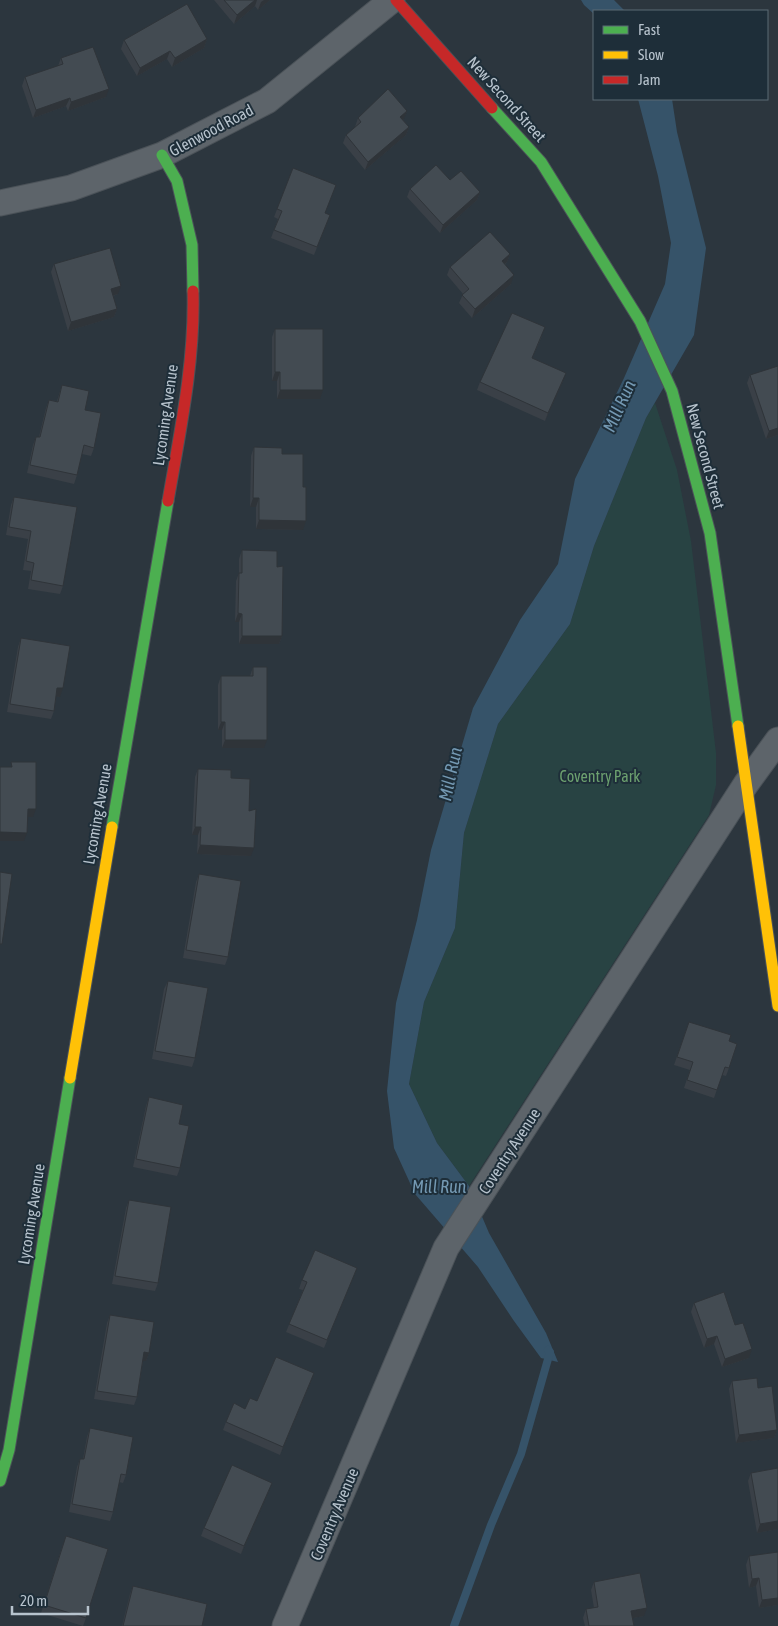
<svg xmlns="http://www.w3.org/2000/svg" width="778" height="1626" viewBox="0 0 778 1626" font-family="'Asap Condensed',sans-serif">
<rect width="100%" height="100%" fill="#2c363e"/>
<path fill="#284343" d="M 655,403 L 677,470 L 691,541 L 716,753 L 716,785 L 709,815 L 469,1186 L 437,1143 L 409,1084 L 424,1002 L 455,928 L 464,833 L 498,724 L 570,624 L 594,546 L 646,418 Z"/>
<path fill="#365369" d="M 581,0 L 614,0 L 625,11 L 594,11 L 594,14 L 584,5 Z
M 638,99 L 672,99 L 677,132 L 706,248 L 694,335 L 646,418 L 594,546 L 570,624 L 498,724 L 464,833 L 455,928 L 424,1002 L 409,1084 L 437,1143 L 469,1186 L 489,1233 L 546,1333 L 558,1362 L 541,1358 L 514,1321 L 478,1267 L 415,1194 L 394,1148 L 387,1091 L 396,1003 L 417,920 L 431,850 L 473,708 L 520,620 L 558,564 L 575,479 L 624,378 L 665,284 L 671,243 L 658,176 Z"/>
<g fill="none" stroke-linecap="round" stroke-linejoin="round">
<path stroke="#365369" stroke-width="8" d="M 454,1626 L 491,1525 L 521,1454 L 550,1352 L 548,1350"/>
<defs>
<path id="street" d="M 0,203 L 71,188 L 162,155 L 267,101 L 392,0
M 285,1626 L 446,1248 L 746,784 L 778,740"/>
<path id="fast" d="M 492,108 L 541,162 L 640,321 L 672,391 L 710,533 L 738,726
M 162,155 L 177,181 L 192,245 L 193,291
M 112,827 L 168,501
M 0,1481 L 9,1450 L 70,1078"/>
<path id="slow" d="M 738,726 L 778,1006
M 70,1078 L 112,827"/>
<path id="jam" d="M 396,0 L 492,108
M 168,501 C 180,432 195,361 193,291"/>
</defs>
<use href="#street" stroke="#4b5258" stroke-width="27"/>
<use href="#fast" stroke="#4b5258" stroke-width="13"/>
<use href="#slow" stroke="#4b5258" stroke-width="13"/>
<use href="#jam" stroke="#4b5258" stroke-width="13"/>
<use href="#street" stroke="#5d646a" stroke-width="25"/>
<use href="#fast" stroke="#4caf50" stroke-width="11"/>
<use href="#slow" stroke="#ffc107" stroke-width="11"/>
<use href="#jam" stroke="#c62828" stroke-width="11"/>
</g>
<path fill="#3a4047" d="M 214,0 L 270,0 L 258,10 L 255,6 L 234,24 Z
M 207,39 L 204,48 L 172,67 L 167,59 L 137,76 L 121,49 L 124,40 Z
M 61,58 L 106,97 L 68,111 L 66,106 L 33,118 L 22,86 L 25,77 L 58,66 Z
M 407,111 L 403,120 L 409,127 L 406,135 L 365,170 L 343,143 L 346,135 L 355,127 L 358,118 Z
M 293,168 L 325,213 L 330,215 L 314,255 L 271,238 L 278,219 L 274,217 Z
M 450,180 L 480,192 L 477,200 L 440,233 L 407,197 L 410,189 Z
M 510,254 L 507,262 L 505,265 L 511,284 L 472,318 L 459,303 L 463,294 L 447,275 L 450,267 Z
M 54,264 L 118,294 L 113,296 L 117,309 L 114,317 L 68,331 L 51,272 Z
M 275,329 L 320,399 L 277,399 L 277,381 L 272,381 L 272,337 Z
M 542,336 L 532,358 L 563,381 L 545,421 L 477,390 L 480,382 Z
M 750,375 L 778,435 L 766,439 L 747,383 Z
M 62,385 L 85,410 L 94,448 L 91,456 L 82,454 L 77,475 L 74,484 L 27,473 L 33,445 L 36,437 L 39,437 L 46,408 L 49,400 L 57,401 Z
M 254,447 L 282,454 L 303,530 L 256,529 L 256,507 L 250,507 L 251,456 Z
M 14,497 L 63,586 L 60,594 L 28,589 L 31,571 L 23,570 L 28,539 L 6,535 L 11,505 Z
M 242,550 L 277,567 L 282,636 L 279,644 L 239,644 L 239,622 L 235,622 L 236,581 L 239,573 L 239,559 Z
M 21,638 L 60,697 L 56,696 L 54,711 L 51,719 L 7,712 L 18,647 Z
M 253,667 L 264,748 L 222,748 L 222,730 L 218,730 L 218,685 L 221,676 L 250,676 Z
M 198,769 L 231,778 L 249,811 L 251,856 L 197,854 L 198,835 L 192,835 L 195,777 Z
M 199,874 L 228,957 L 225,965 L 183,958 L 196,882 Z
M 168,981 L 195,1058 L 192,1067 L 152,1059 L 164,989 Z
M 686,1030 L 729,1041 L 729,1068 L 726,1076 L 722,1075 L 714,1098 L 684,1088 L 690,1070 L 674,1065 Z
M 149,1097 L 179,1124 L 180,1168 L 177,1176 L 133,1167 L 146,1106 Z
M 129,1200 L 158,1283 L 155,1291 L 112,1284 L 126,1208 Z
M 357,1268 L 324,1348 L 286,1332 L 303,1290 L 299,1289 L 302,1280 Z
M 694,1303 L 735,1325 L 749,1358 L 722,1367 L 714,1344 L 704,1348 L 691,1312 Z
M 110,1315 L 149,1353 L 146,1361 L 143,1361 L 137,1397 L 134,1405 L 94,1399 L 107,1323 Z
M 311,1381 L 280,1455 L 223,1430 L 226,1422 L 257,1401 Z
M 732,1381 L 758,1388 L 777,1430 L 774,1438 L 736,1443 L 729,1389 Z
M 90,1428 L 126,1475 L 123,1483 L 119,1482 L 113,1512 L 110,1521 L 69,1512 L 77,1467 L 80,1459 L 83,1459 L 87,1437 Z
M 778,1468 L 778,1529 L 757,1533 L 748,1481 L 751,1473 Z
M 269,1491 L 241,1554 L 201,1536 L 204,1528 Z
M 63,1544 L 86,1618 L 83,1626 L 41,1613 Z
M 778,1552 L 778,1605 L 759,1608 L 756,1586 L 749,1588 L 746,1565 L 749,1556 Z
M 594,1582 L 644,1616 L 633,1618 L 634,1626 L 585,1626 L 583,1618 L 586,1609 L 594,1608 L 591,1590 Z
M 133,1586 L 202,1626 L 122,1626 L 130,1594 Z"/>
<path fill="#2f3439" d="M 255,0 L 257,0 L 255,6 L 234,24 L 237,15 Z
M 264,0 L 270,0 L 258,10 L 261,2 Z
M 207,39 L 204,48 L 172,67 L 175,58 Z
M 170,51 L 167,59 L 137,76 L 140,68 Z
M 109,89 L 106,97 L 68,111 L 71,102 Z
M 70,98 L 66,106 L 33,118 L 36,110 Z
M 407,111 L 404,119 L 397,125 L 400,117 Z
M 409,127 L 406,135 L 365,170 L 368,162 Z
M 480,192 L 477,200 L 440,233 L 443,225 Z
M 510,254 L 507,262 L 499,270 L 502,261 Z
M 514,275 L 511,284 L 472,318 L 475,309 Z
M 121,286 L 118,294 L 108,297 L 111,289 Z
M 117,309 L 114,317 L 68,331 L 71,322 Z
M 275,372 L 280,372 L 277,381 L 272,381 Z
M 566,373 L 563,381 L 545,421 L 548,413 Z
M 280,390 L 323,390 L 320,399 L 277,399 Z
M 778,428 L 778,435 L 766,439 L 769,431 Z
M 253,498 L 259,498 L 256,507 L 250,507 Z
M 259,520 L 306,521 L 303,530 L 256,529 Z
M 238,613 L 242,614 L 239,622 L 235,622 Z
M 242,636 L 282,636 L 279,644 L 239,644 Z
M 57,688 L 63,688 L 60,697 L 54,696 Z
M 221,722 L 225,722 L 222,730 L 218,730 Z
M 225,740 L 267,740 L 264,748 L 222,748 Z
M 28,809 L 36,809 L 33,817 L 25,817 Z
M 195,827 L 201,827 L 198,835 L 192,835 Z
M 0,832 L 27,833 L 24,841 L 0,841 Z
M 200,845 L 254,848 L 251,856 L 197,854 Z
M 717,1336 L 714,1344 L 704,1348 L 707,1339 Z
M 752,1349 L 749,1358 L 722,1367 L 725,1359 Z
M 144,1352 L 149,1353 L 146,1361 L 141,1361 Z
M 314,1373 L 311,1381 L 280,1455 L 283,1447 Z
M 777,1430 L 774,1438 L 736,1443 L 739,1435 Z
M 272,1483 L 269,1491 L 241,1554 L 244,1546 Z
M 778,1521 L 778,1529 L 757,1533 L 760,1524 Z
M 759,1578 L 756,1586 L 749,1588 L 752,1579 Z
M 778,1598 L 778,1605 L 759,1608 L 762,1600 Z
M 647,1608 L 644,1616 L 628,1619 L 631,1611 Z"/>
<path fill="#434b52" stroke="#2f3439" d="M 224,0 L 255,0 L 237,15 Z
M 187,4 L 207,39 L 175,58 L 170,51 L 140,68 L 124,40 Z
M 93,47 L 109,89 L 71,102 L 70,98 L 36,110 L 25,77 L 63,64 L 61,58 Z
M 388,89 L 407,111 L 400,117 L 409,127 L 368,162 L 346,135 L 361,122 L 358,118 Z
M 436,165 L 450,180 L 461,171 L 480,192 L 443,225 L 410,189 Z
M 293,168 L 336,185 L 325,213 L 330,215 L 317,247 L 274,230 L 282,211 L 277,209 Z
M 490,232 L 510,254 L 502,261 L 514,275 L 475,309 L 462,295 L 469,289 L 450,267 Z
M 110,248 L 121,286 L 111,289 L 117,309 L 71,322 L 54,264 Z
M 512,313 L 545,327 L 532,358 L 566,373 L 548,413 L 480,382 Z
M 275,329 L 323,329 L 323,390 L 280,390 L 280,372 L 275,372 Z
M 778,366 L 778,428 L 769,431 L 750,375 Z
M 62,385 L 89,391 L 85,410 L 101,413 L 94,448 L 84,445 L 77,475 L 30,465 L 36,437 L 40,437 L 49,400 L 58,402 Z
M 254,447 L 282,448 L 282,454 L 303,454 L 303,487 L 306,487 L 306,521 L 259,520 L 259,498 L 253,498 Z
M 14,497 L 77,507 L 63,586 L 31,580 L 34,563 L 26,561 L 31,531 L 9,527 Z
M 242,550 L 277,551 L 277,567 L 283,566 L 282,636 L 242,636 L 242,614 L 238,613 L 239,573 L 242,573 Z
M 21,638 L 70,646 L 63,688 L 57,688 L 54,711 L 10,704 Z
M 253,667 L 267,667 L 267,740 L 225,740 L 225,722 L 221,722 L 221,676 L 253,676 Z
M 11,762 L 36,762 L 36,809 L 28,809 L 27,833 L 0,832 L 0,767 L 12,767 Z
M 198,769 L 231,770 L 231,778 L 250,779 L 249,811 L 256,809 L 254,848 L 200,845 L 201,827 L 195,827 Z
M 0,872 L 12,874 L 2,944 L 0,944 Z
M 199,874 L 241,881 L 228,957 L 186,950 Z
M 168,981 L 208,988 L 195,1058 L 155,1051 Z
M 689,1022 L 731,1035 L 729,1041 L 737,1044 L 729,1068 L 725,1067 L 717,1090 L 687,1080 L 693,1062 L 677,1057 Z
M 149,1097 L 183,1105 L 179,1124 L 189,1126 L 180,1168 L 136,1159 Z
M 129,1200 L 171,1207 L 158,1283 L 115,1276 Z
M 315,1250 L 357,1268 L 327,1340 L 289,1324 L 307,1282 L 302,1280 Z
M 724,1292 L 735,1325 L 743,1323 L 752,1349 L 725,1359 L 717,1336 L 707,1339 L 694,1303 Z
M 110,1315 L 154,1322 L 149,1353 L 144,1352 L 137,1397 L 97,1391 Z
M 276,1357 L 314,1373 L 283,1447 L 226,1422 L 234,1403 L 245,1409 L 250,1398 L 257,1401 Z
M 757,1378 L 758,1388 L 772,1386 L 777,1430 L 739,1435 L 732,1381 Z
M 90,1428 L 133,1437 L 126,1475 L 121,1474 L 113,1512 L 72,1504 L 80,1459 L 84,1459 Z
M 232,1465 L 272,1483 L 244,1546 L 204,1528 Z
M 778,1468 L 778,1521 L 760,1524 L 751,1473 Z
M 66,1536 L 108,1549 L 86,1618 L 44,1605 Z
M 778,1552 L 778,1598 L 762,1600 L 759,1578 L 752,1579 L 749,1556 Z
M 640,1573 L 647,1608 L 631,1611 L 634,1626 L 589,1626 L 586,1609 L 598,1607 L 594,1582 Z
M 133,1586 L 207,1604 L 202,1626 L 123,1626 Z"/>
<g text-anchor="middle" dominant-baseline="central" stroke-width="4" stroke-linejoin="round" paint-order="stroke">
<g font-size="16" fill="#b7c3cd" stroke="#1e2e39">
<text transform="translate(507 99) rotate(48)">New Second Street</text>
<text transform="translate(211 130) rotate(-28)">Glenwood Road</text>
<text transform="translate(165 415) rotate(-82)">Lycoming Avenue</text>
<text transform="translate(706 456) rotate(75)">New Second Street</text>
<text transform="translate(97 814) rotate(-80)">Lycoming Avenue</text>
<text transform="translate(509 1151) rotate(-57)">Coventry Avenue</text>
<text transform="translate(31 1214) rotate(-81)">Lycoming Avenue</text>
<text transform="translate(334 1514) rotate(-67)">Coventry Avenue</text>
</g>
<g font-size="16" fill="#6ca06f" stroke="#1e2e39">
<text x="600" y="776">Coventry Park</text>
</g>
<g font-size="18" font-style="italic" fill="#7499b3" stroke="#1e2e39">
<text transform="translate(619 406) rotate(-66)">Mill Run</text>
<text transform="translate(450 774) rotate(-78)">Mill Run</text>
<text x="439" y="1186">Mill Run</text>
</g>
</g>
<rect x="593" y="10" width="175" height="90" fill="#1e2e39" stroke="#5b6a74"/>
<rect x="603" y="26" width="25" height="8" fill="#4caf50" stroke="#5b6a74"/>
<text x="638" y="35" font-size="15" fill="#b7c3cd">Fast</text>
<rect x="603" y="51" width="25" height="8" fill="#ffc107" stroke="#5b6a74"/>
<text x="638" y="60" font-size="15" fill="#b7c3cd">Slow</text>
<rect x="603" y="76" width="25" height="8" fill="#c62828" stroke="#5b6a74"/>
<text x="638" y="85" font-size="15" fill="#b7c3cd">Jam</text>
<path d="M12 1606v8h76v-8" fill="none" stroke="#b7c3cd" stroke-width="2.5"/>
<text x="20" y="1606" font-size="15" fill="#b7c3cd" stroke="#1e2e39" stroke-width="4" paint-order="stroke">20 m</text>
</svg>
